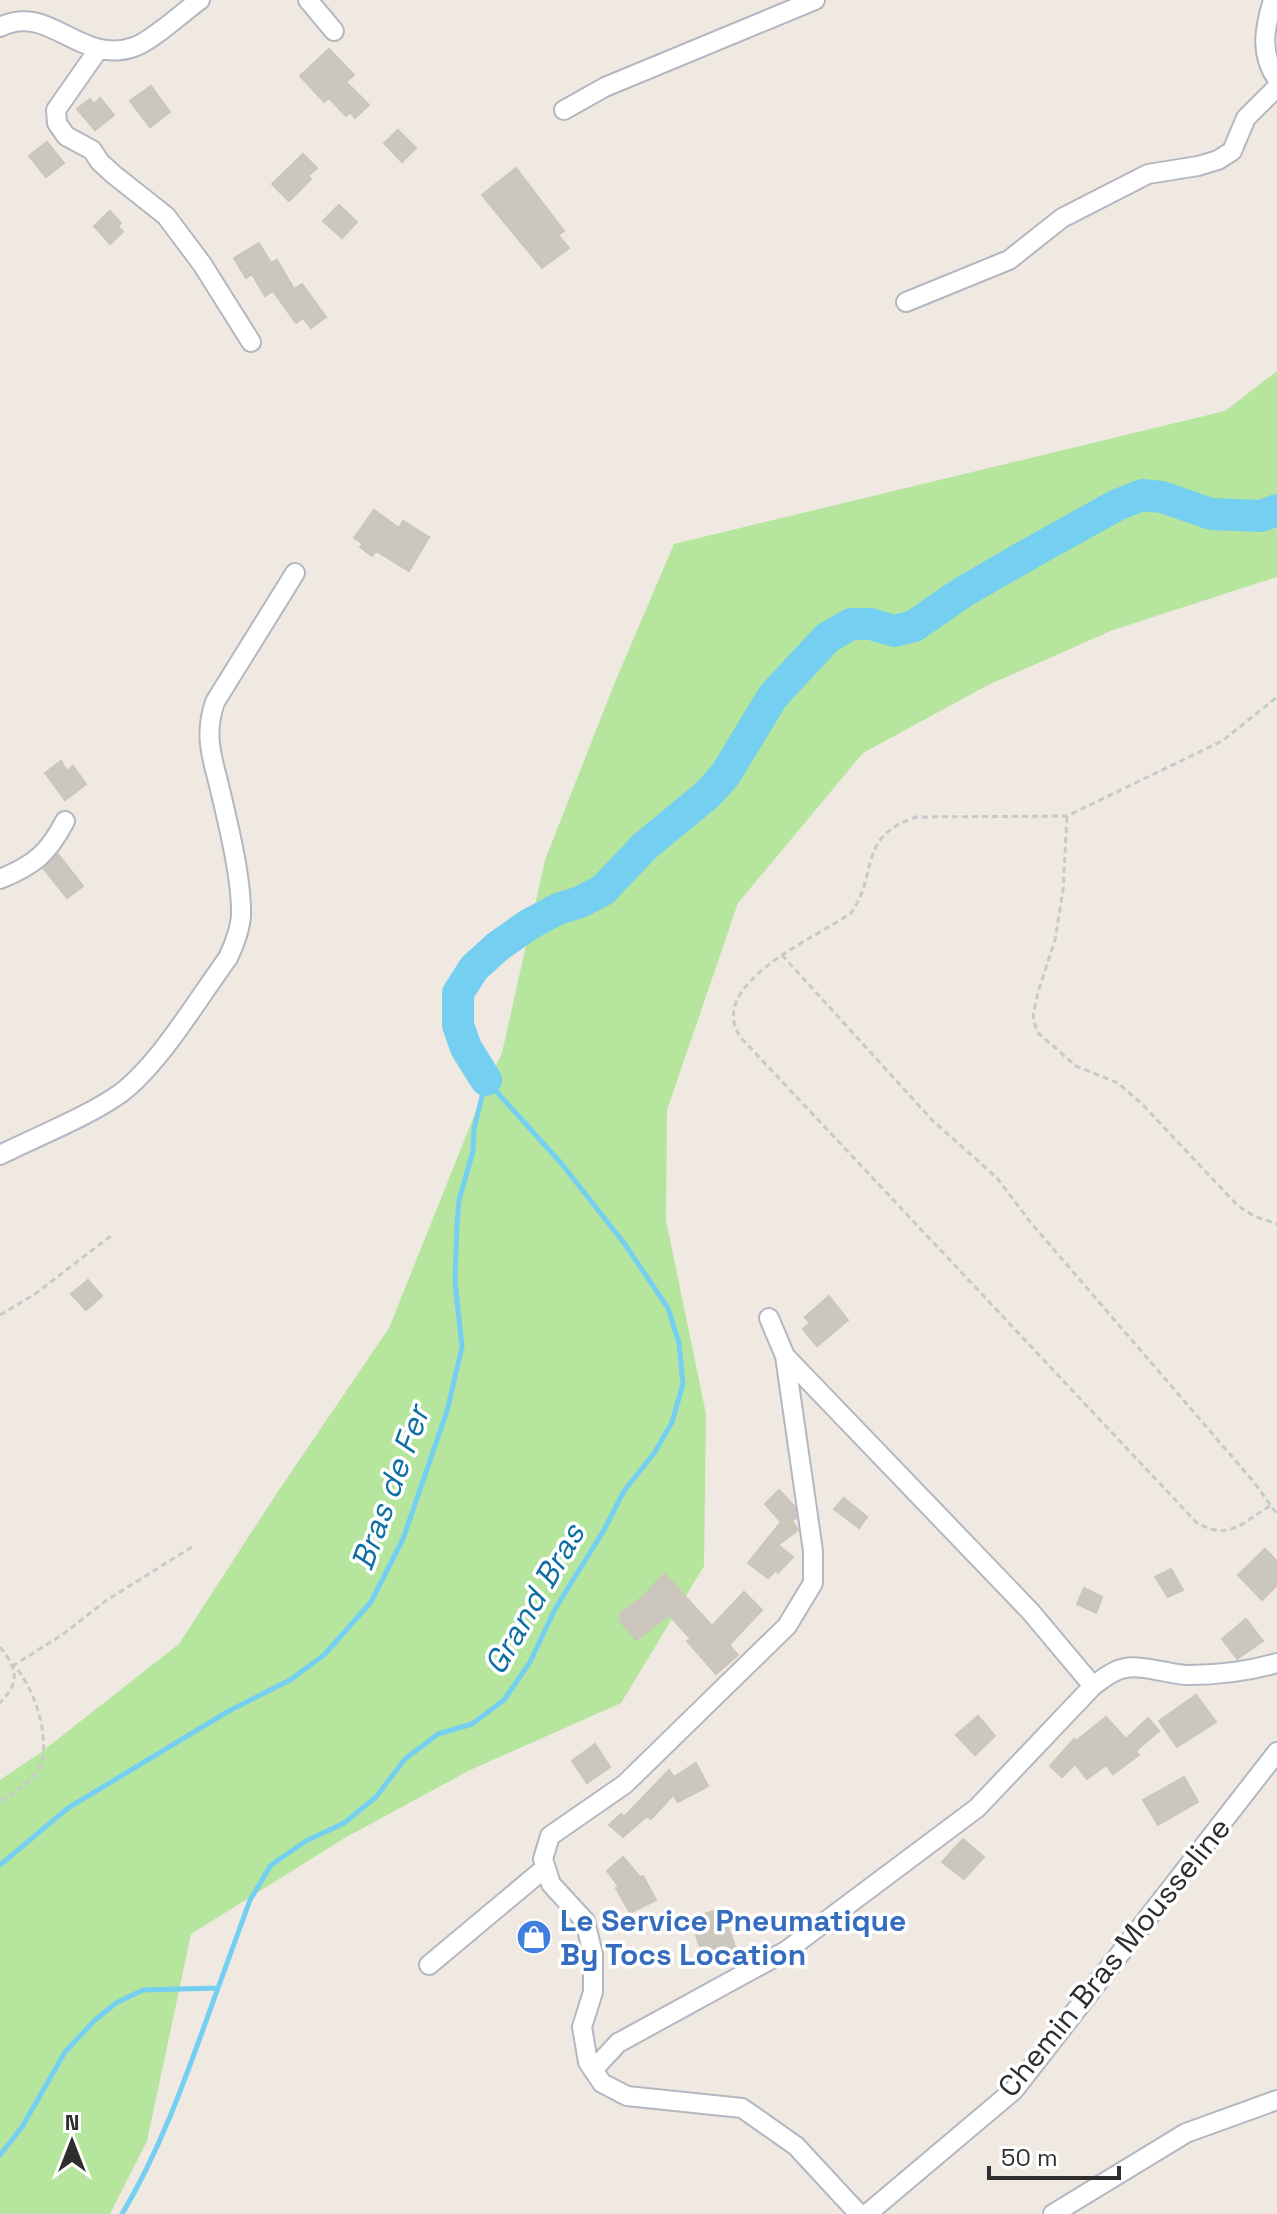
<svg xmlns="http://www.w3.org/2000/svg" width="1277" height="2214" viewBox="0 0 1277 2214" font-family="'Space Grotesk',sans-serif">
<rect width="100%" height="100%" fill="#efe9e1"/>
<path fill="#b6e59e" d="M 1277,371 L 1277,577 L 1113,630 L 988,685 L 863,753 L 738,903 L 667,1110 L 666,1220 L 706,1414 L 704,1566 L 621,1703 L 468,1771 L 343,1839 L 191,1934 L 147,2141 L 110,2214 L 0,2214 L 0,1780 L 40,1753 L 179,1644 L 277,1493 L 389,1328 L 488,1081 L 502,1053 L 545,860 L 615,682 L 674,544 L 1225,411 Z"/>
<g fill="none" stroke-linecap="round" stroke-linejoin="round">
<path stroke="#75cff0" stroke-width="5" d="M 0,1865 L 68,1808 L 227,1712 L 290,1680 L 324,1655 L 371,1602 L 403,1539 L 447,1411 L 455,1377 L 462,1347 L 455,1281 L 457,1224 L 459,1200 L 473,1151 L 474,1129 L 486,1080
M 0,2155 L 22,2127 L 65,2052 L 94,2021 L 116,2003 L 143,1990 L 218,1988 L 250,1900 L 271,1865 L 306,1841 L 344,1823 L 376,1797 L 405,1759 L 438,1734 L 472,1724 L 504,1700 L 530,1662 L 555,1609 L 604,1530 L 624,1491 L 655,1452 L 672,1422 L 683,1384 L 679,1343 L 668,1308 L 624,1243 L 561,1163 L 486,1080
M 122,2214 C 164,2144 190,2065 218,1988"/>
<path stroke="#75cff0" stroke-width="32" d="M 486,1080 L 466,1048 L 458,1025 L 458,993 L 474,968 L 497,947 L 528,925 L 558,909 L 580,902 L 603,890 L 645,846 L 708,794 L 725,775 L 773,696 L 827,638 L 851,624 L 871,624 L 894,631 L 914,626 L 963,592 L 1029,554 L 1117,505 L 1142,495 L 1162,497 L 1211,514 L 1261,516 L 1277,510"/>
</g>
<path fill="#cbc7bf" stroke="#cbc5ba" stroke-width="2" d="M 329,49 L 354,75 L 346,82 L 369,105 L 355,118 L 350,112 L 346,116 L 329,98 L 324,102 L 300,76 Z
M 151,86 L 170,112 L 150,127 L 130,101 Z
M 100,98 L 114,115 L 95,130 L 77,109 L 90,99 L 94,104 Z
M 398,130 L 416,148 L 402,162 L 384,143 Z
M 47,142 L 64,163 L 46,177 L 29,156 Z
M 303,154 L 317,168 L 308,176 L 311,179 L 289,201 L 272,184 Z
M 516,168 L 564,231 L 558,235 L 569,248 L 542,268 L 482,195 Z
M 339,205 L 357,222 L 342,238 L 323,221 Z
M 110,211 L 121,223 L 118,226 L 123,232 L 110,244 L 94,226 Z
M 259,243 L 271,263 L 277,260 L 294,289 L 302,284 L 326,317 L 311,328 L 303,318 L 296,323 L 273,291 L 265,296 L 252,274 L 246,278 L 234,258 Z
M 374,510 L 399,528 L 403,521 L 429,537 L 409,571 L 376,551 L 372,556 L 360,547 L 363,544 L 354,538 Z
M 61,761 L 67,771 L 73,766 L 86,784 L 65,800 L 45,773 Z
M 58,854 L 83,886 L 67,898 L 44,869 Z
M 88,1280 L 102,1296 L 86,1310 L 71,1294 Z
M 829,1296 L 848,1320 L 817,1346 L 803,1329 L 810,1323 L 805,1317 Z
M 779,1490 L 795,1507 L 796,1518 L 792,1521 L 798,1530 L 778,1545 L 793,1557 L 778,1573 L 776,1570 L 768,1578 L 748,1563 L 781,1522 L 765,1504 Z
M 844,1498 L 867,1517 L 859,1528 L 834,1509 Z
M 1265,1549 L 1277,1561 L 1277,1585 L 1262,1600 L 1238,1575 Z
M 1171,1569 L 1183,1590 L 1168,1597 L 1155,1577 Z
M 665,1574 L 712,1626 L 744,1592 L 762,1610 L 729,1645 L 738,1655 L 716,1674 L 687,1641 L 691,1639 L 669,1615 L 636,1640 L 621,1622 L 620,1614 L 650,1591 L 649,1589 Z
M 1084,1588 L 1102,1597 L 1096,1613 L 1077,1604 Z
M 1246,1619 L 1263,1641 L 1237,1659 L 1222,1639 Z
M 1196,1695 L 1216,1722 L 1177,1747 L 1159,1721 Z
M 978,1716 L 995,1736 L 975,1755 L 956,1735 Z
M 1106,1717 L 1126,1739 L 1148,1718 L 1159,1731 L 1136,1751 L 1139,1755 L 1113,1774 L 1106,1765 L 1087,1779 L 1075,1764 L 1062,1777 L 1050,1766 L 1074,1739 L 1076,1741 Z
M 595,1744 L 610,1767 L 587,1783 L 572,1761 Z
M 696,1763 L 708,1786 L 678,1802 L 673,1795 L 651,1819 L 647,1816 L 623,1837 L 609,1825 L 621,1814 L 624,1817 L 669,1770 L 674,1777 Z
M 1184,1777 L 1198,1802 L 1158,1825 L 1143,1800 Z
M 963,1839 L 984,1857 L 964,1879 L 942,1862 Z
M 623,1857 L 640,1877 L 643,1876 L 656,1900 L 630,1913 L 616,1888 L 619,1887 L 607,1871 Z
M 721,1908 L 736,1949 L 704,1960 L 691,1919 Z"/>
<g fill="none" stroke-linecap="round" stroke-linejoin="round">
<defs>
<path id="minor" d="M 308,0 L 334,31
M 1273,0 C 1265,27 1259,53 1277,79
M 0,27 C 49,2 80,66 134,47 C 152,41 183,12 200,0
M 98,50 L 56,110 L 57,123 L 66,136 L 92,150 L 100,162 L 113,174 L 166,216 L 202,264 L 251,342
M 564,110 L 605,87 L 815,0
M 906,302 L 1009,260 L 1062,218 L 1148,174 L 1198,166 L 1218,160 L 1232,151 L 1246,118 L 1277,87
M 0,879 C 34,865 48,854 65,821
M 0,1155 C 36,1137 89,1116 121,1093 C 161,1062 197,1000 228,958 C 234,945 240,931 241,916 C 242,878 227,819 218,781 C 210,752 205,731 215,702 L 295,573
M 769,1318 L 785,1356 L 1030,1611 L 1093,1686
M 785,1356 L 813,1551 L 813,1583 L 787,1626 L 625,1784 L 550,1836 L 543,1859 L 551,1884 L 585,1921 L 593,1954 L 593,1992 L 582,2027 L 588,2062 L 602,2083 L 627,2096 L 742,2108 L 796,2146 L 859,2214
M 429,1965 L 545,1868
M 593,2070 L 618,2043 L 786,1951 L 977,1808 L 1093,1686 C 1100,1681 1107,1675 1114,1672 C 1136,1660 1166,1675 1189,1675 C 1219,1675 1249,1671 1277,1663
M 867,2214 L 1014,2090 L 1277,1752
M 1053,2214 L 1186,2133 L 1277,2100"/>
</defs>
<use href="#minor" stroke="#b4b7c1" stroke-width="22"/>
<path stroke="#c9c9c9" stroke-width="3" stroke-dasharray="6 4" stroke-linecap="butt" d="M 1067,817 L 1063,890 L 1055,940 L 1038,992 L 1033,1016 L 1037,1032 L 1076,1066 L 1118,1083 L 1143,1105 L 1238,1206 L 1254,1216 L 1277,1224
M 782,955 L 933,1121 L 997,1178 L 1031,1223 L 1253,1481 L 1277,1514
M 0,1315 L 35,1294 L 112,1235
M 1270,1506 C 1242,1523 1228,1542 1196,1522 L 742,1039 C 701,985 818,937 851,913 C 879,874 856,837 916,817 L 1067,816 L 1222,741 L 1277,697
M 0,1647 C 17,1669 21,1681 0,1703
M 0,1801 C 15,1793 40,1776 43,1758 C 47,1727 33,1687 14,1665 L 62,1635 L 107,1600 L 195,1545"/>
<use href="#minor" stroke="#fff" stroke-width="18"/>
</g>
<defs>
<symbol id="shop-disc" viewBox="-11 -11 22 22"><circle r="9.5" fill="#3f7fe0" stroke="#fff"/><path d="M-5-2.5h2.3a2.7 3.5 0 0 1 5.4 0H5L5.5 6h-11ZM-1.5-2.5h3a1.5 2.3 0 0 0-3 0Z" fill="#fff"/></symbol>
</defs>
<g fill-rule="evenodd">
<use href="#shop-disc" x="514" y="1917" width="40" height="40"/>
</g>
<g text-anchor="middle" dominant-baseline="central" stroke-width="7" stroke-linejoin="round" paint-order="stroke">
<g font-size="30" font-weight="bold" fill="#366cbe" stroke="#fff" text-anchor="start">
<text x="560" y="1920">Le Service Pneumatique<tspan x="560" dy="34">By Tocs Location</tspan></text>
</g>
<g font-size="30" fill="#2e2e2e" stroke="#fff">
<text transform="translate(1114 1957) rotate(-51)">Chemin Bras Mousseline</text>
</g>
<g font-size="32" font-style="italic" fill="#0d6fa3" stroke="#fff">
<text transform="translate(390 1488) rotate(-70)">Bras de Fer</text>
<text transform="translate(534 1599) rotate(-60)">Grand Bras</text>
</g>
</g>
<g transform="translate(72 2142)" stroke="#ffffff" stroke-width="6" paint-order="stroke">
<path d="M0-6L14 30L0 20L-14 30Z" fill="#2e2e2e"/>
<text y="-12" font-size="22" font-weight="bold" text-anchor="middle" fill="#2e2e2e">N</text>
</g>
<path d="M989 2166v12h130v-12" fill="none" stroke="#2e2e2e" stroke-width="4"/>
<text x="1001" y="2166" font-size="24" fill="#2e2e2e" stroke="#ffffff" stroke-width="6" paint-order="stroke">50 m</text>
</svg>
